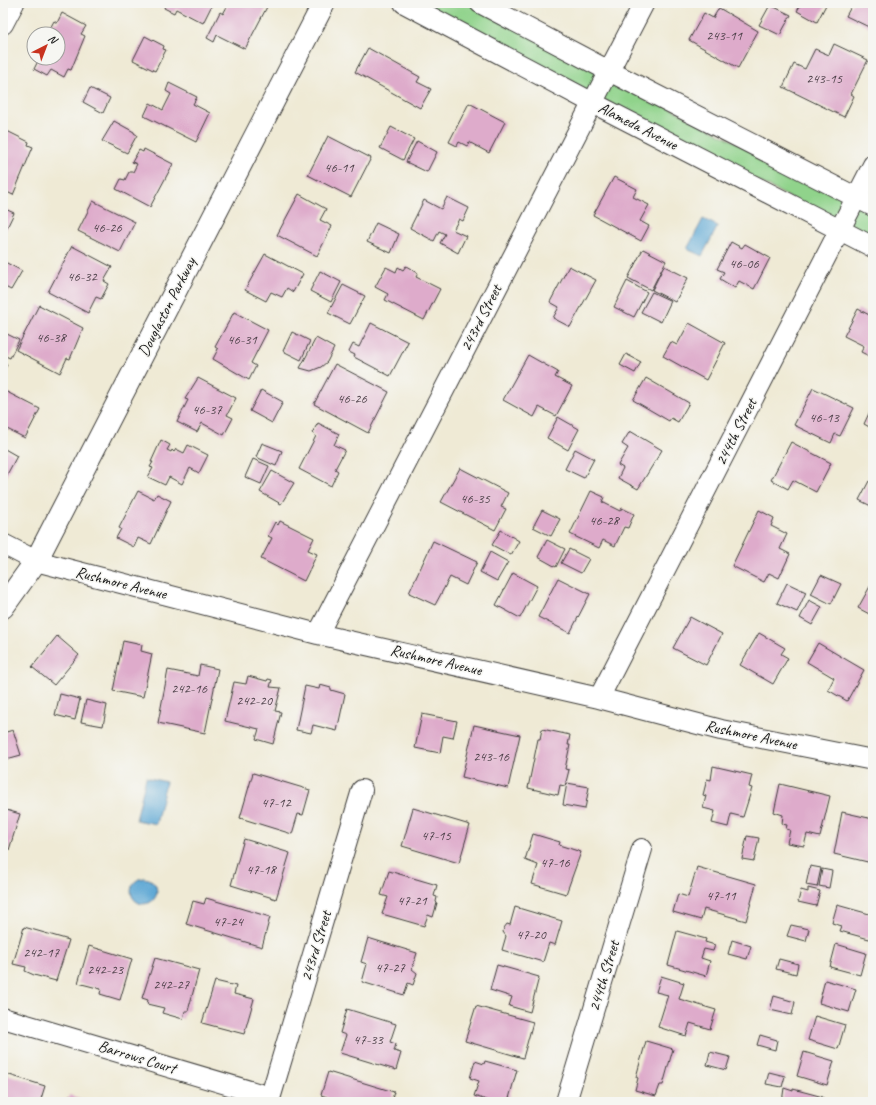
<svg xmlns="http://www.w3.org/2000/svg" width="876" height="1105" viewBox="0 0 876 1105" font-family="Caveat,sans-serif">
<rect width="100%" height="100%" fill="#f6f6f2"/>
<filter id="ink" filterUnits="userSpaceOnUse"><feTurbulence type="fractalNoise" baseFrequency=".025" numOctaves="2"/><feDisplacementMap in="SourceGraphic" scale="8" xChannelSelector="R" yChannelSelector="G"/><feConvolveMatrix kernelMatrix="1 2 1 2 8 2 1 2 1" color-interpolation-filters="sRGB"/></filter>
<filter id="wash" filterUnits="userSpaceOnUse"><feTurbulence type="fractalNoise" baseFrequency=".012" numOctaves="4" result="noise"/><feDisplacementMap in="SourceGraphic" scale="16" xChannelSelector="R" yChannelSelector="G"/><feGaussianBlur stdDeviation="0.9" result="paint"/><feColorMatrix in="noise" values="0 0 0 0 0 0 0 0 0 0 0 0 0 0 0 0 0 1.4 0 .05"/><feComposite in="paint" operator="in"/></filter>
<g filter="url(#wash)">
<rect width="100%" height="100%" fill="#efead5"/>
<path fill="#90d38b" stroke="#567854" d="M 418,3 L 468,3 L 839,196 L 873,213 L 873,241 Z"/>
<path fill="#5da7d4" stroke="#3c6278" d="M 703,219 L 718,226 L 702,256 L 687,249 Z
M 146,777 L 166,782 L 156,824 L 136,820 Z
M131 891a13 13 0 1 1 26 0a13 13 0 1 1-26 0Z"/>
<g id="blocks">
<path fill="#deabcb" d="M 166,3 L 213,3 L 203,23 L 176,9 L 174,13 L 164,8 Z
M 229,3 L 264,3 L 268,5 L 245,49 L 217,35 L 214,42 L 207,38 L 220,12 L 223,14 Z
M 802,3 L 827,3 L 817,22 L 797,11 Z
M 853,3 L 873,3 L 873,29 L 846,16 Z
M 770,5 L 791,15 L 780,35 L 759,25 Z
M 719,8 L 758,31 L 738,68 L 689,40 L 704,13 L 713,18 Z
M 62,13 L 86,26 L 81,34 L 85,36 L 71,70 L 68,69 L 64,77 L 51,70 L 47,76 L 34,69 L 38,61 L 34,59 L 58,58 L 58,34 L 47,34 L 54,21 L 57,23 Z
M 145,36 L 164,46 L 163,49 L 166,50 L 155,71 L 133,60 Z
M 834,44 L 868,60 L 851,94 L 854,96 L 844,117 L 783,87 L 794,64 L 805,69 L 815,49 L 829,55 Z
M 368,48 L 420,77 L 417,82 L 431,89 L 420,108 L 355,72 Z
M 169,83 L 197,97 L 193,104 L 210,113 L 196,142 L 144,116 L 150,103 L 163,110 L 171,94 L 166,91 Z
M 90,88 L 110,98 L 103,113 L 83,102 Z
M 469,103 L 505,122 L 489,153 L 469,142 L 467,146 L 459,142 L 457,146 L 449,142 Z
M 114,121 L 134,132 L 134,133 L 137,135 L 127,153 L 102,141 Z
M 391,127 L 414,139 L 403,160 L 380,148 Z
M 3,129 L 29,142 L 28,145 L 33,147 L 13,195 L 3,190 Z
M 328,136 L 371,158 L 351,197 L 308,175 Z
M 417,141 L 437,152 L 427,172 L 406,162 Z
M 144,149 L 173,164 L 150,207 L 116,189 L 121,179 L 125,180 L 129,172 L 133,172 L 137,164 L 132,162 L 139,150 L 143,152 Z
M 614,177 L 637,189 L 633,197 L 649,205 L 640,221 L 649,226 L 641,241 L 593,215 Z
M 299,194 L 326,209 L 320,220 L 332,226 L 317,256 L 277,235 Z
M 447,197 L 469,208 L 463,221 L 459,219 L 453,230 L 466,236 L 458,253 L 440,243 L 445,234 L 439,231 L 434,241 L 410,228 L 424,200 L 441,209 Z
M 93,201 L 135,222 L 120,252 L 78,231 Z
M 3,208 L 14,213 L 3,236 Z
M 376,223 L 399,234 L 391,253 L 367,242 Z
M 731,242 L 742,248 L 745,244 L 770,258 L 754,289 L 739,281 L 735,288 L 720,279 L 724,272 L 717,269 Z
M 72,246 L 112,267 L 104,281 L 109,284 L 101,299 L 96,297 L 88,313 L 48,292 Z
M 643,249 L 666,261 L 651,290 L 628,278 Z
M 265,254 L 303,274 L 293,292 L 287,288 L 282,297 L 271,292 L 266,301 L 245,290 Z
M 3,261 L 22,271 L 11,290 L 3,286 Z
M 406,266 L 418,273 L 416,277 L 440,289 L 424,320 L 385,300 L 388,294 L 375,287 L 386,267 L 396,272 L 398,267 L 403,270 Z
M 569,266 L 596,280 L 570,327 L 553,318 L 559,307 L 550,302 Z
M 664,266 L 688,278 L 675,302 L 652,290 Z
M 320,271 L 341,282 L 331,302 L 310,291 Z
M 627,281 L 647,292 L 634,317 L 614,307 Z
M 343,285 L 365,296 L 350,324 L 328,313 Z
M 652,292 L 671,301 L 661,322 L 641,312 Z
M 39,305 L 83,328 L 70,359 L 67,358 L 60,373 L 16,350 Z
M 858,309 L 873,317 L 873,358 L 861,352 L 864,346 L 844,336 Z
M 234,312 L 268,330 L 251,363 L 256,366 L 249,380 L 213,359 L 218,349 L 215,347 Z
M 371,323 L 408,342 L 390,376 L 354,357 L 355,355 L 349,352 L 353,344 L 359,347 Z
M 689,323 L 725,343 L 706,380 L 663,356 L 671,342 L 677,345 Z
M 3,332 L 19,340 L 10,358 L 3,355 Z
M 292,332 L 310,341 L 301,360 L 283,351 Z
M 316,338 L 334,348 L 327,362 L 321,367 L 311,371 L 300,368 Z
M 626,354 L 641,362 L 635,373 L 620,365 Z
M 528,355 L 558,372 L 555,377 L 572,386 L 556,416 L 539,407 L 534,417 L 503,400 Z
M 3,363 L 7,365 L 3,372 Z
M 335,364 L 389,392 L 368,433 L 314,404 Z
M 198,378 L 236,398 L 227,415 L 233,418 L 224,435 L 202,423 L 197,432 L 177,422 L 188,400 L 185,399 Z
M 646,378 L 689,403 L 678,422 L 671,418 L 669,421 L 633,400 Z
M 813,388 L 854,408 L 840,436 L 835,434 L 831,443 L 794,425 Z
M 3,390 L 40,409 L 25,438 L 3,427 Z
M 261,390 L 283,402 L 272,423 L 250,411 Z
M 871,409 L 873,410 L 873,429 L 864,424 Z
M 558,417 L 579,429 L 568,450 L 547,438 Z
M 318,423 L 339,434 L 334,445 L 345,450 L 335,469 L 338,471 L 331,486 L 299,469 L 316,436 L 312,433 Z
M 630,431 L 662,450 L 638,489 L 618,478 L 623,468 L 618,465 L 628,448 L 622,444 Z
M 161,440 L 170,445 L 167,450 L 171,452 L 172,450 L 174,452 L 176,449 L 184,453 L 188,445 L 208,455 L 199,473 L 190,468 L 182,484 L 169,477 L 165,485 L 148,477 L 153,468 L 150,467 L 153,462 L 151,462 Z
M 791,442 L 831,463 L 816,492 L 793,480 L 788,489 L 771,480 Z
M 262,443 L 282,451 L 276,466 L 256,457 Z
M 3,448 L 17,456 L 3,482 Z
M 575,449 L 594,459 L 584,478 L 565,469 Z
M 253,459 L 269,466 L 261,484 L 245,477 Z
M 460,468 L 508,493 L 501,507 L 506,509 L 495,530 L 441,502 Z
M 272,471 L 294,483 L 281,504 L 260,492 Z
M 869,481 L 873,483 L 873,507 L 859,500 Z
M 138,491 L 154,499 L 157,494 L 171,501 L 151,544 L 138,538 L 134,547 L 116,538 L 121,529 L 119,528 Z
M 591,491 L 604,497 L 602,502 L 620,511 L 622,508 L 634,514 L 628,528 L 624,527 L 615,546 L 603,540 L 599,548 L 570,534 Z
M 542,510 L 560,519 L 551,536 L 533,527 Z
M 759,510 L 774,518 L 771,526 L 787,534 L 780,549 L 790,554 L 779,578 L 769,573 L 764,582 L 732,566 Z
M 280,521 L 314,538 L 308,550 L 317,554 L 304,581 L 261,559 L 272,538 L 268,536 L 275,522 L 278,525 Z
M 501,530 L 519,541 L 511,555 L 492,545 Z
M 547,540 L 565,549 L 556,567 L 538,557 Z
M 433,541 L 477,562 L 466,585 L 450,577 L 435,605 L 409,593 Z
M 569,549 L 589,559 L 581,573 L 561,563 Z
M 490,552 L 508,562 L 497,581 L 480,572 Z
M 513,573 L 537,586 L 520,618 L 496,605 Z
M 821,575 L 841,584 L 831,604 L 811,594 Z
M 558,578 L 590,594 L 570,633 L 538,617 Z
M 873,581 L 873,616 L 858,608 Z
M 787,583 L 806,592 L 797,612 L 777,603 Z
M 809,600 L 822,607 L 812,625 L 800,618 Z
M 690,617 L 722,634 L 706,665 L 673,648 Z
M 759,633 L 785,648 L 781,654 L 788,658 L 773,684 L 740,665 Z
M 57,636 L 79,655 L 54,685 L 32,667 Z
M 123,641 L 142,645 L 141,651 L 152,654 L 143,697 L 113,691 Z
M 818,643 L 864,670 L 847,701 L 828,690 L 834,678 L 807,662 Z
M 200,665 L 218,669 L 205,733 L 158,723 L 168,670 L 198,676 Z
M 248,676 L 267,681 L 268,679 L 272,680 L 270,687 L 281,688 L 275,711 L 281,712 L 273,744 L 256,739 L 259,729 L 225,721 L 234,682 L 246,684 Z
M 320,685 L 331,688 L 331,690 L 345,694 L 337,731 L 313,725 L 311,733 L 296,730 L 305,686 L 319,689 Z
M 60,694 L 80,699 L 75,720 L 55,715 Z
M 86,700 L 107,705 L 103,726 L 81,722 Z
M 422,714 L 457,721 L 453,738 L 443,736 L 440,753 L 415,748 Z
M 474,725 L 520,735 L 508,788 L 462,777 Z
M 542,729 L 570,735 L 568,745 L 570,745 L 565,769 L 569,770 L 565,786 L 560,785 L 558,795 L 528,788 L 538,739 L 540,739 Z
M 13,730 L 21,755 L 3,760 L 3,733 Z
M 713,766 L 752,775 L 749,787 L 752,788 L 743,817 L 731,814 L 728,827 L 712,823 L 715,811 L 703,808 L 706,796 L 703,795 L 707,779 L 711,780 Z
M 253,773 L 310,790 L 303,815 L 298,814 L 292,834 L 240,818 Z
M 567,783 L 589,787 L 585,809 L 563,805 Z
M 780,784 L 830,796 L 820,837 L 807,834 L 804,846 L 787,843 L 790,830 L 786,829 L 787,825 L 782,824 L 783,815 L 774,812 Z
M 413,808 L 470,825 L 459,863 L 402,846 Z
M 3,809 L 20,814 L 9,850 L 3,848 Z
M 842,812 L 873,819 L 872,863 L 834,854 Z
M 533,834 L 560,842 L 559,845 L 581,852 L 566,894 L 532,884 L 538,865 L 525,860 Z
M 747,836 L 759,838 L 754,861 L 742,859 Z
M 244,839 L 290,853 L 276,899 L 231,885 Z
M 810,866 L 821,868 L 817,887 L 806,885 Z
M 697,867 L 756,884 L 746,921 L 704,909 L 701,920 L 673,912 L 678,894 L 688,897 Z
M 822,869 L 832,871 L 829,888 L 819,886 Z
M 389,871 L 437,885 L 434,896 L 437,897 L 436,902 L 437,903 L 433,917 L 428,915 L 424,926 L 382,914 L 388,897 L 381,895 Z
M 808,888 L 820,891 L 816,906 L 798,902 L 801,890 L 808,892 Z
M 206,898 L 270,917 L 262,947 L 186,924 L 193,901 L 204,904 Z
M 837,905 L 873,915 L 873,926 L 869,939 L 840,931 L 842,926 L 832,923 Z
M 515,907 L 562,921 L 555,945 L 549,943 L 543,962 L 502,950 L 506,936 L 503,932 L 504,928 L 507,924 L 510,925 Z
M 791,925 L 809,929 L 806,941 L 787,936 Z
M 24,927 L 69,940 L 56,981 L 34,975 L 25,971 L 26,967 L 13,964 Z
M 677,931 L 706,939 L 705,942 L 715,945 L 713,951 L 704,949 L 701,958 L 710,961 L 706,976 L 668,965 Z
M 368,938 L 417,953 L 412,969 L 417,973 L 413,985 L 408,983 L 404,995 L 362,982 L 367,964 L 361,962 Z
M 732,940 L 751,946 L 747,959 L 728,954 Z
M 836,944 L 866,953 L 860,975 L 830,967 Z
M 89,946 L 132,959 L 120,1000 L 100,994 L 101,989 L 78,983 Z
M 155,958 L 199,970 L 188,1011 L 185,1011 L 183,1019 L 162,1013 L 164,1008 L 147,1004 L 148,1000 L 142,998 Z
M 779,959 L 798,964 L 796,974 L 776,969 Z
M 497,965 L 539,977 L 530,1012 L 509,1006 L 512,997 L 490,990 Z
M 661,976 L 684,983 L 679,999 L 716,1010 L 710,1029 L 690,1023 L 686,1036 L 658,1027 L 668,995 L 656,992 Z
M 825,980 L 856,989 L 849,1012 L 819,1003 Z
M 215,981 L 236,986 L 234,994 L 254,999 L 244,1034 L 202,1023 Z
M 774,996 L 795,1002 L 792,1015 L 770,1010 Z
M 476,1006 L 533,1022 L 523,1058 L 465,1041 Z
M 347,1009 L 396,1024 L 390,1042 L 396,1044 L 394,1051 L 401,1053 L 396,1070 L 340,1053 L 346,1035 L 340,1033 Z
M 815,1016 L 845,1025 L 838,1049 L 808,1040 Z
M 760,1035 L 777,1040 L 775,1050 L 757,1045 Z
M 646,1041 L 673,1049 L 663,1085 L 660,1085 L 656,1096 L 635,1090 L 638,1078 L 636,1077 Z
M 710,1052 L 730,1057 L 726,1070 L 707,1065 Z
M 804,1052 L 834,1061 L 827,1085 L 797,1076 Z
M 475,1061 L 484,1064 L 485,1061 L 517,1070 L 508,1102 L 493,1102 L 474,1096 L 479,1081 L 470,1078 Z
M 328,1072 L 394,1092 L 391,1102 L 326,1102 L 327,1097 L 321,1095 Z
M 769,1072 L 785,1076 L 782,1087 L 766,1084 Z
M 3,1073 L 45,1086 L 40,1102 L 3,1102 Z
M 784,1088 L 793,1091 L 793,1089 L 823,1097 L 822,1102 L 782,1102 Z
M 69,1095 L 93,1102 L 67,1102 Z
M 624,1099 L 634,1102 L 623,1102 Z"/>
</g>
</g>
<g filter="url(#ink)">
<use href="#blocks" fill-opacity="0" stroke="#3c3b38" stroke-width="1"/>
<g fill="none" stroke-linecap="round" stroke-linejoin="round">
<defs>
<path id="minor" d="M 404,3 L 593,103 L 873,247
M 480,3 L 609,71 L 873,206
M 3,24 L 14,3
M 3,544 L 36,561 L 318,634 L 599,698 L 721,730 L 873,760
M 318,634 L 644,3
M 599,698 L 873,165
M 3,1018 L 270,1097
M 269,1102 L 362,790
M 566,1102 L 642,849"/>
<path id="secondary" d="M 3,607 L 36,561 L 324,3"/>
</defs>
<use href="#minor" stroke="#3c3b38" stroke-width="22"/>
<use href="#secondary" stroke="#3c3b38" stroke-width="24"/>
<use href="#minor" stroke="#fff" stroke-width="20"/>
<use href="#secondary" stroke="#fff" stroke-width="22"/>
</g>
</g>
<g text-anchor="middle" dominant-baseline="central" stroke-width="3" stroke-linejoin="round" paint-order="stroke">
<g font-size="14" fill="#4c4048">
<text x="724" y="35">243-11</text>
<text x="824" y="78">243-15</text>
<text x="339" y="167">46-11</text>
<text x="107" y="227">46-26</text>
<text x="744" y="263">46-06</text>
<text x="82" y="276">46-32</text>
<text x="51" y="337">46-38</text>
<text x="242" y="339">46-31</text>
<text x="352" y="398">46-26</text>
<text x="207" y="409">46-37</text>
<text x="824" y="417">46-13</text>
<text x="475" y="498">46-35</text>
<text x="604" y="520">46-28</text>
<text x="189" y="688">242-16</text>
<text x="254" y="700">242-20</text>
<text x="491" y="756">243-16</text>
<text x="276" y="802">47-12</text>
<text x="436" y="835">47-15</text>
<text x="555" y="862">47-16</text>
<text x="261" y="869">47-18</text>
<text x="721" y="895">47-11</text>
<text x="412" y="900">47-21</text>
<text x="228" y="921">47-24</text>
<text x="531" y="934">47-20</text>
<text x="41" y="952">242-17</text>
<text x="390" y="967">47-27</text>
<text x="105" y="969">242-23</text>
<text x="171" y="984">242-27</text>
<text x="368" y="1039">47-33</text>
</g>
<g font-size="16" fill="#1c1c1c" stroke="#f6f6f2">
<text transform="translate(638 126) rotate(27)">Alameda Avenue</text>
<text transform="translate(167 307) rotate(-63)">Douglaston Parkway</text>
<text transform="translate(481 318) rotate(-63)">243rd Street</text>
<text transform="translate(736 432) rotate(-63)">244th Street</text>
<text transform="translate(121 583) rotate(14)">Rushmore Avenue</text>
<text transform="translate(436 660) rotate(13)">Rushmore Avenue</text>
<text transform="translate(751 735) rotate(12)">Rushmore Avenue</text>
<text transform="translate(316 946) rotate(-73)">243rd Street</text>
<text transform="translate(604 976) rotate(-73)">244th Street</text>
<text transform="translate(137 1057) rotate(17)">Barrows Court</text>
</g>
</g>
<rect width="876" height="1105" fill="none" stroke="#f6f6f2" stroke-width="16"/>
<g transform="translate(46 46) rotate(42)"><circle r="19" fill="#f6f6f2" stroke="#9f9f9c"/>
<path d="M0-3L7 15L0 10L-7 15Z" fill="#c8321e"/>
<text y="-6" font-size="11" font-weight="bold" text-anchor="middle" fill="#1c1c1c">N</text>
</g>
</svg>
